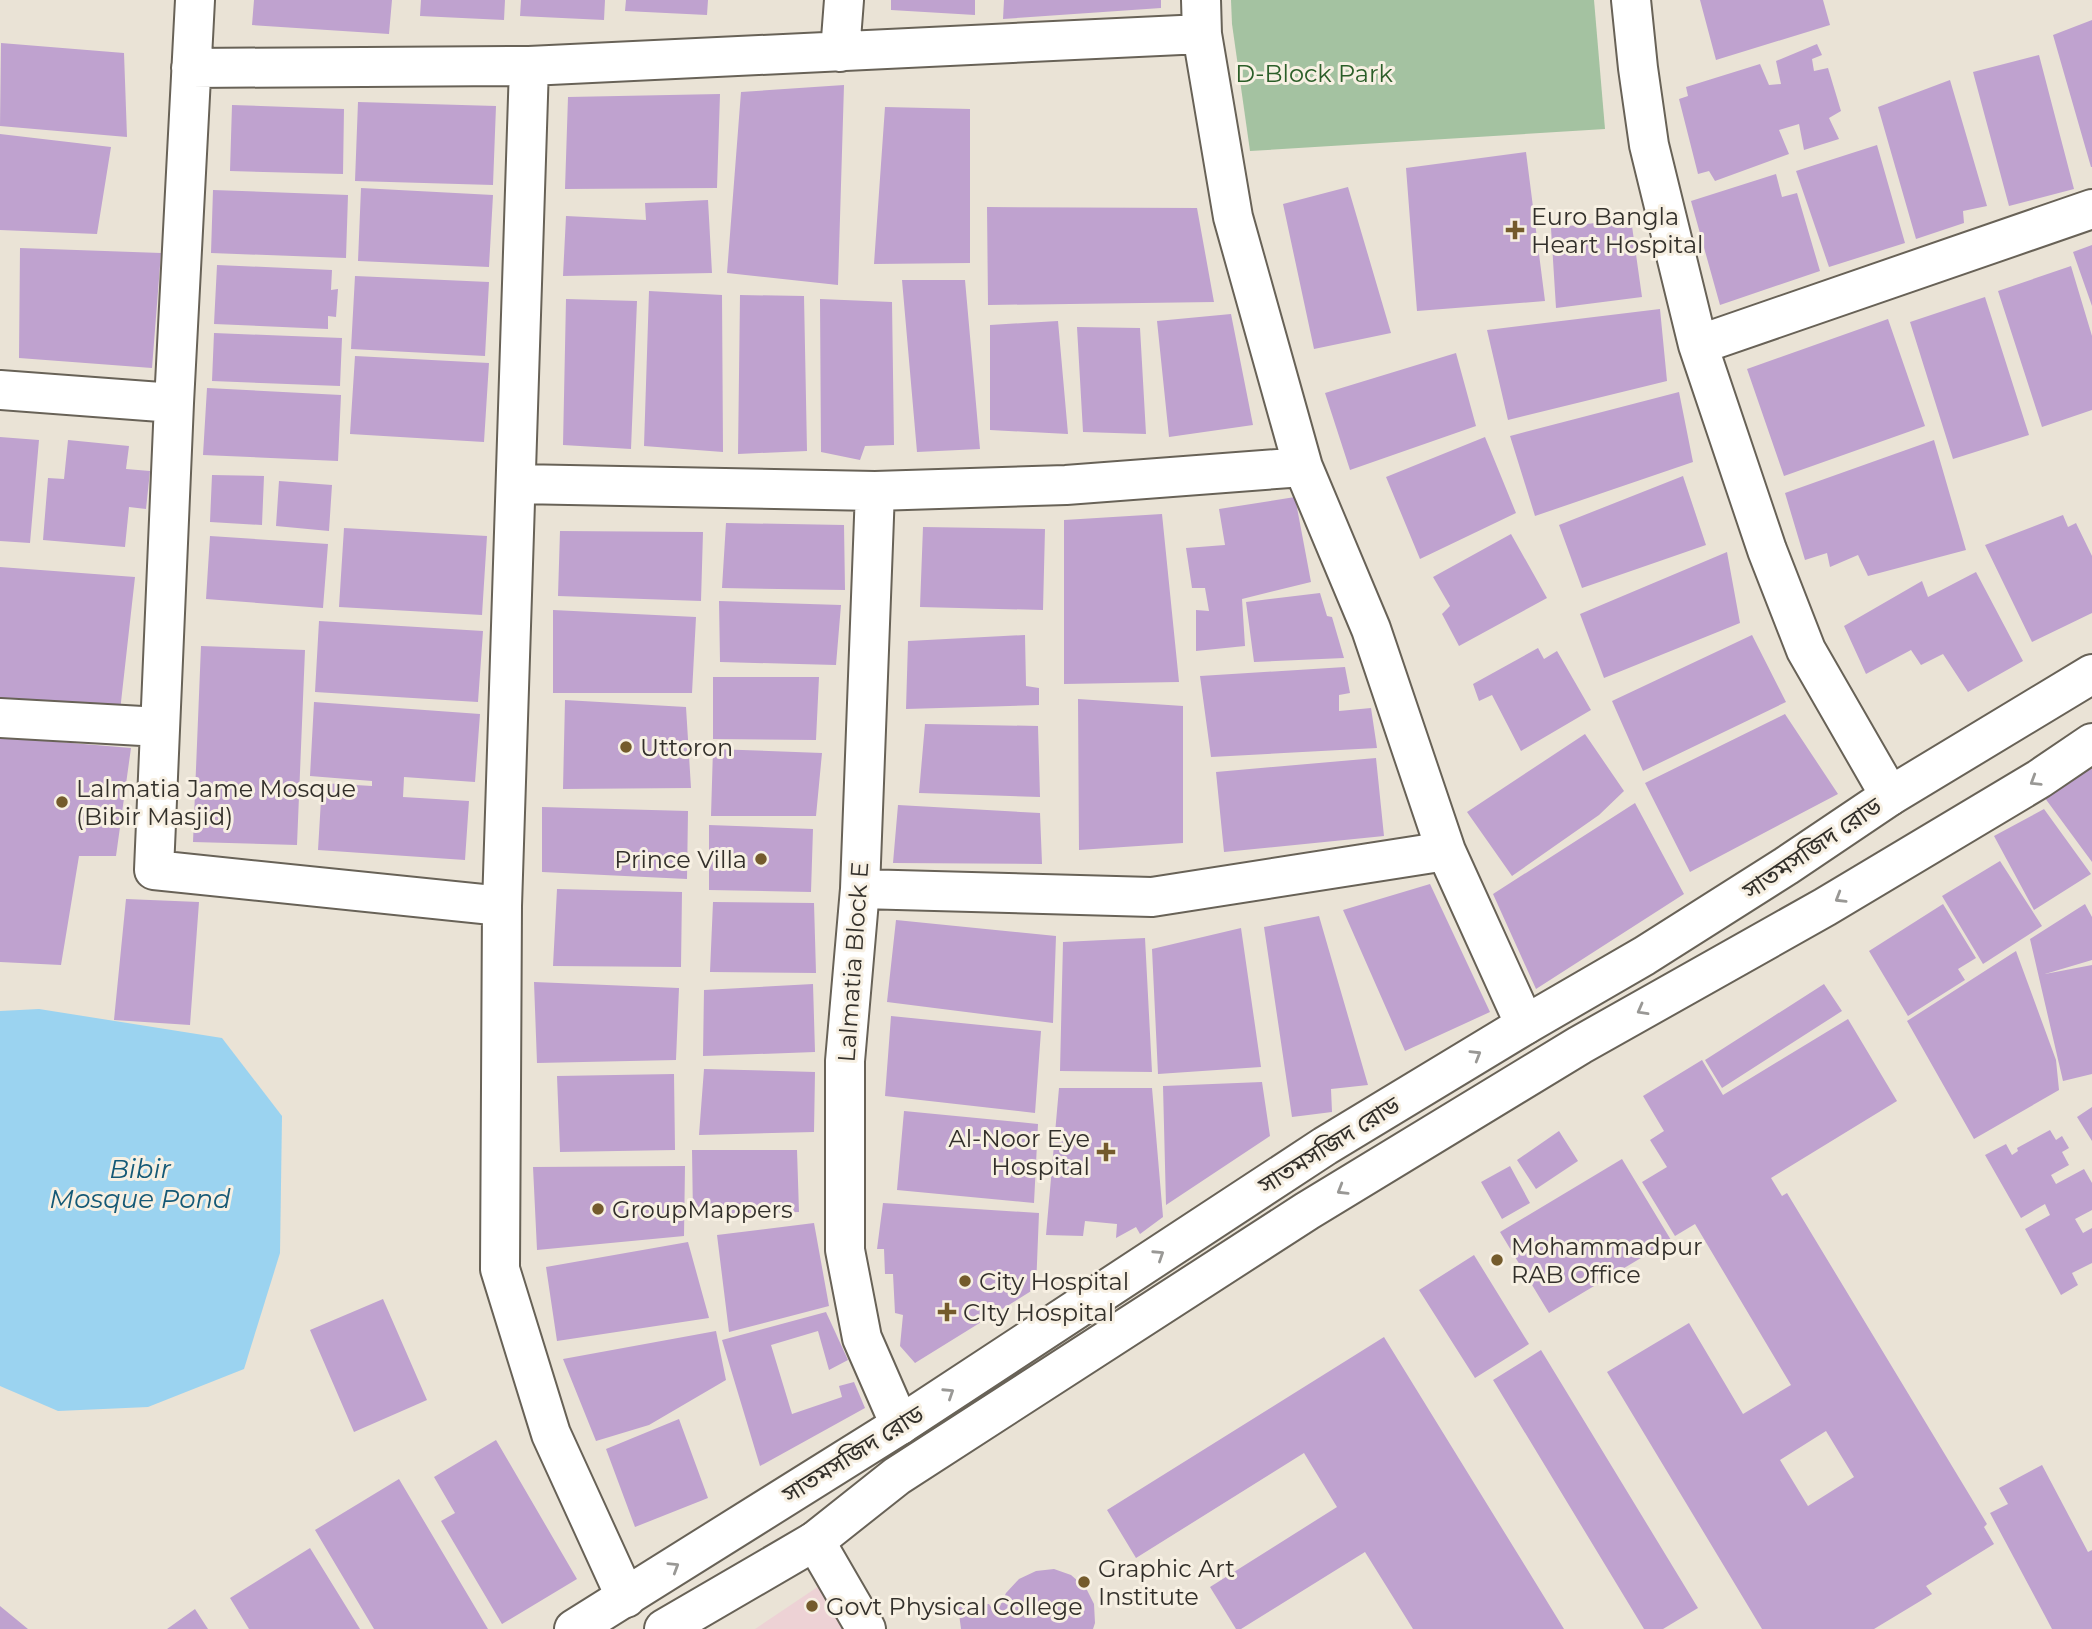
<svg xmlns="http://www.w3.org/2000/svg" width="2092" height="1629" viewBox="0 0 2092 1629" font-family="Montserrat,'Noto Sans Bengali',sans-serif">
<rect width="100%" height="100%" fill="#eae3d6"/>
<path fill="#edd2d5" d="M 822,1584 L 848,1629 L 755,1629 Z"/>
<path fill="#a4c2a1" d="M 1231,0 L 1594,0 L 1605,129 L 1250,151 L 1232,24 Z"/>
<path fill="#9bd3f0" d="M 39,1009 L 222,1038 L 282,1116 L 280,1253 L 244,1369 L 148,1407 L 58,1411 L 0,1386 L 0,1011 Z"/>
<path fill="#bfa2cf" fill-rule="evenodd" d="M 254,0 L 392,0 L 389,34 L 252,25 Z
M 421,0 L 505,0 L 504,20 L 420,16 Z
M 521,0 L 605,0 L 604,20 L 520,16 Z
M 626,0 L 708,0 L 707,15 L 625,11 Z
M 891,0 L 975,0 L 975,15 L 891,10 Z
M 1004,0 L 1161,0 L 1161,8 L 1003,19 Z
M 1700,0 L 1823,0 L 1830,25 L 1716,60 Z
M 2092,20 L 2092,167 L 2091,167 L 2053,35 Z
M 1,43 L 124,53 L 127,137 L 0,126 Z
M 1817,44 L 1822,55 L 1812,59 L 1814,71 L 1828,68 L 1841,111 L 1829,118 L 1839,139 L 1804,150 L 1799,124 L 1779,130 L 1789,154 L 1715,181 L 1709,171 L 1698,174 L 1679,99 L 1688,96 L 1686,87 L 1760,64 L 1769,85 L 1781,84 L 1776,61 Z
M 2039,55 L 2074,189 L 2009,206 L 1973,72 Z
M 1950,80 L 1987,206 L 1963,211 L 1964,223 L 1916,239 L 1878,107 Z
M 844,85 L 838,285 L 727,273 L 741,92 Z
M 720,94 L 717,188 L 565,189 L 568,97 Z
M 358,102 L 496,106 L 493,185 L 355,181 Z
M 232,105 L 344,109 L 343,174 L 230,171 Z
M 885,107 L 970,109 L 970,263 L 874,264 Z
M 0,134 L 111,147 L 97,234 L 0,230 Z
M 1877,145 L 1905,243 L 1829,267 L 1796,171 Z
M 1526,152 L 1545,301 L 1417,311 L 1406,168 Z
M 1776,174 L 1782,197 L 1797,193 L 1820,271 L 1720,305 L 1691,201 Z
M 1348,187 L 1391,333 L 1314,349 L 1283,204 Z
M 361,188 L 493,195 L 489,267 L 358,261 Z
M 213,190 L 348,195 L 346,258 L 211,253 Z
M 708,200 L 712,273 L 563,276 L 566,216 L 646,220 L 645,203 Z
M 987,207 L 1197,208 L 1214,302 L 988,305 Z
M 1631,219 L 1642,297 L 1556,308 L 1551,228 Z
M 2092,245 L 2092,306 L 2073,252 Z
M 20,248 L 161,253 L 152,368 L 19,358 Z
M 217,265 L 332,270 L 331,290 L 338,289 L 336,317 L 328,316 L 328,329 L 214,324 Z
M 2071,266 L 2092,336 L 2092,410 L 2042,427 L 1998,291 Z
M 355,276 L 489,282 L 485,356 L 351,349 Z
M 902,280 L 965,280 L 980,449 L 917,452 Z
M 649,291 L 722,295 L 723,452 L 644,446 Z
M 740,295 L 804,296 L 807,451 L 738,454 Z
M 1985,297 L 2029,435 L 1953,459 L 1910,322 Z
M 566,299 L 637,301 L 631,449 L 563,445 Z
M 820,299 L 892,302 L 894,445 L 865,446 L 860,460 L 821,452 Z
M 1660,309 L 1667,381 L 1508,420 L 1487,330 Z
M 1231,314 L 1253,425 L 1169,437 L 1157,321 Z
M 1888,319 L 1925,426 L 1784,476 L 1747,369 Z
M 1058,321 L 1068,434 L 990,430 L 990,325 Z
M 1077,327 L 1140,328 L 1146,434 L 1083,432 Z
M 214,333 L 342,338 L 340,386 L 212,381 Z
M 1456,353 L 1476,426 L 1350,470 L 1325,393 Z
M 355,356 L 489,363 L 484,442 L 350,434 Z
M 207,388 L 341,395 L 338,461 L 203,455 Z
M 1679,392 L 1693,462 L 1535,516 L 1510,436 Z
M 0,437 L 39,440 L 30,543 L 0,541 Z
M 1485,437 L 1516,513 L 1420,559 L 1386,477 Z
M 68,440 L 129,446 L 126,469 L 150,471 L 146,509 L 129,507 L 125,547 L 43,540 L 48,478 L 64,479 Z
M 1934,440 L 1966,550 L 1868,576 L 1858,555 L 1830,567 L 1827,553 L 1805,560 L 1785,493 Z
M 212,475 L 264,476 L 262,525 L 210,522 Z
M 1683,476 L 1706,545 L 1582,588 L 1559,525 Z
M 279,481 L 332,485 L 329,531 L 276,526 Z
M 1295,497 L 1311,582 L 1242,599 L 1245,646 L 1196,651 L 1196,610 L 1209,611 L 1205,588 L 1192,588 L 1186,548 L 1225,545 L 1219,509 Z
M 1162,514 L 1179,682 L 1064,684 L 1064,520 Z
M 2063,515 L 2068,527 L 2076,523 L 2092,556 L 2092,613 L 2032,642 L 1985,545 Z
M 726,523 L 844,525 L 845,590 L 722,588 Z
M 923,527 L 1045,529 L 1043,610 L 920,607 Z
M 344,528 L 487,536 L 482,615 L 339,607 Z
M 560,531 L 703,532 L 701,601 L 558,596 Z
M 1511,534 L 1547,598 L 1459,646 L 1442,614 L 1450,606 L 1433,577 Z
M 210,536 L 328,544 L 323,608 L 206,599 Z
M 1727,552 L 1740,623 L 1604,678 L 1580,614 Z
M 0,567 L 135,577 L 120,711 L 0,700 Z
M 1976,572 L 2023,661 L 1968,692 L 1943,654 L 1921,665 L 1911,650 L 1866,674 L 1844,626 L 1922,581 L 1928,597 Z
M 1320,593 L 1327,616 L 1332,617 L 1344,658 L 1254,662 L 1246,602 Z
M 719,601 L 841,605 L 836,665 L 720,662 Z
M 553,610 L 696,617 L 692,693 L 553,693 Z
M 319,621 L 483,631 L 478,702 L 315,692 Z
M 1025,635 L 1026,686 L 1039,688 L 1039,705 L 906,709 L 908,641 Z
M 1752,635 L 1786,702 L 1643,771 L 1612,701 Z
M 201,646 L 305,650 L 297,845 L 193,842 Z
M 1538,648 L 1544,659 L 1557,651 L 1591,710 L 1521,751 L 1492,695 L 1479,701 L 1473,684 Z
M 1345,667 L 1350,693 L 1339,695 L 1339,711 L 1371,708 L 1377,748 L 1211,757 L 1200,676 Z
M 713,677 L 819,677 L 816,740 L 713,739 Z
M 1078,699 L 1183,706 L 1183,843 L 1079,850 Z
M 565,700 L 686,707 L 691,788 L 563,789 Z
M 314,702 L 480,714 L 475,782 L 404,777 L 403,797 L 469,801 L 465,860 L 318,850 L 322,783 L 372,786 L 372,781 L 310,776 Z
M 1785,714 L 1838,794 L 1690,872 L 1645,783 Z
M 925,724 L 1038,726 L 1040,797 L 919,793 Z
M 1585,734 L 1624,791 L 1599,815 L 1512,876 L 1467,812 Z
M 0,737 L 131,748 L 116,856 L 79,856 L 61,965 L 0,962 Z
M 713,749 L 822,753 L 816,816 L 711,816 Z
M 2092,757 L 2092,862 L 2039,790 Z
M 1376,758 L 1384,836 L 1224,852 L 1216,772 Z
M 1635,803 L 1684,894 L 1536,989 L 1493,894 Z
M 898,805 L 1040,813 L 1042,864 L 893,863 Z
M 542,807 L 688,811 L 687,879 L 542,872 Z
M 2044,809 L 2091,874 L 2034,910 L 1994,836 Z
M 709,825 L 813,829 L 811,892 L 709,890 Z
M 2000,861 L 2042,926 L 1983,964 L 1942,896 Z
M 1430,884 L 1490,1012 L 1405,1051 L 1343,910 Z
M 557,889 L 682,892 L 681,967 L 553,966 Z
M 126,899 L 199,902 L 190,1025 L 114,1020 Z
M 713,902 L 814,903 L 816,973 L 710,972 Z
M 1943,904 L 1976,958 L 1958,969 L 1965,980 L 1908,1016 L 1869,951 Z
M 2085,904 L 2092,917 L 2092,960 L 2045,974 L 2092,965 L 2092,1074 L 2063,1081 L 2030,939 Z
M 1319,916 L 1368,1085 L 1331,1089 L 1332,1112 L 1292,1117 L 1264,927 Z
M 896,920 L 1056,936 L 1053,1023 L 887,1002 Z
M 1241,928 L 1261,1067 L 1158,1074 L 1152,949 Z
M 1145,938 L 1152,1072 L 1060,1071 L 1063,942 Z
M 2016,951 L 2056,1060 L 2059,1090 L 1974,1139 L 1907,1021 Z
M 534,982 L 679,988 L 676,1060 L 537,1063 Z
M 813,984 L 815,1052 L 703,1056 L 704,990 Z
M 1824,984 L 1842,1011 L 1722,1088 L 1705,1060 Z
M 891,1016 L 1041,1031 L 1035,1113 L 885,1096 Z
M 1848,1019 L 1897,1101 L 1771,1178 L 1782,1196 L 1787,1193 L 1987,1524 L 1984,1527 L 1994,1544 L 1926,1586 L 1932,1594 L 1874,1629 L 1762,1629 L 1607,1372 L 1689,1323 L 1743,1414 L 1791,1385 L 1695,1224 L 1675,1236 L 1642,1182 L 1667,1167 L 1650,1140 L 1664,1131 L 1643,1096 L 1702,1060 L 1723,1095 ZM 1826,1431 L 1854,1477 L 1808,1506 L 1780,1460 Z
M 704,1069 L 815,1072 L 814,1132 L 699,1135 Z
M 674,1074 L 675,1150 L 560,1152 L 557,1076 Z
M 1262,1082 L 1270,1136 L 1166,1205 L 1163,1086 Z
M 1059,1088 L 1152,1088 L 1163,1217 L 1140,1234 L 1136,1227 L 1116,1238 L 1117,1224 L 1085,1221 L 1083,1236 L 1046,1235 Z
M 2092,1107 L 2092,1141 L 2077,1117 Z
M 904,1111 L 1038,1124 L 1034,1203 L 897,1190 Z
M 2050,1130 L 2056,1140 L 2062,1136 L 2069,1148 L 2062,1152 L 2069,1165 L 2051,1175 L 2056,1184 L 2084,1169 L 2092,1183 L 2092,1210 L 2075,1219 L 2083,1233 L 2092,1228 L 2092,1263 L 2072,1273 L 2078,1285 L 2061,1295 L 2025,1229 L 2050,1215 L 2045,1204 L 2021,1218 L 1985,1155 L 2006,1144 L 2012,1155 L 2018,1151 L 2017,1148 Z
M 1559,1131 L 1578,1161 L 1536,1189 L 1517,1160 Z
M 692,1150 L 797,1150 L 799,1212 L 693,1215 Z
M 1622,1159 L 1671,1240 L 1549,1313 L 1500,1232 Z
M 685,1166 L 684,1236 L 537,1250 L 533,1167 Z
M 1510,1166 L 1530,1203 L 1502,1219 L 1481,1182 Z
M 883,1203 L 1039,1213 L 1036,1288 L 915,1363 L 900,1346 L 903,1315 L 895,1313 L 893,1274 L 885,1274 L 884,1249 L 877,1249 Z
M 814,1223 L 829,1306 L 729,1332 L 717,1235 Z
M 688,1242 L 709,1318 L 557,1341 L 546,1267 Z
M 1474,1255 L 1529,1344 L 1475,1378 L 1419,1290 Z
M 383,1299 L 427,1400 L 354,1432 L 310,1330 Z
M 826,1312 L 848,1360 L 829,1370 L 818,1331 L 771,1345 L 792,1414 L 842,1397 L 839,1386 L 854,1382 L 865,1408 L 760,1466 L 722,1340 Z
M 716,1331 L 726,1380 L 649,1425 L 596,1441 L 563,1359 Z
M 1384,1337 L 1564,1629 L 1413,1629 L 1365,1552 L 1241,1629 L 1236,1629 L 1210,1587 L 1337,1507 L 1304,1453 L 1136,1558 L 1107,1510 Z
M 1541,1350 L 1698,1608 L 1663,1629 L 1644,1629 L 1493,1380 Z
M 679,1419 L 708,1498 L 635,1527 L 606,1449 Z
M 496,1440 L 577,1579 L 502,1624 L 441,1521 L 455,1513 L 434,1477 Z
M 2042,1465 L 2088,1552 L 2092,1550 L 2092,1629 L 2052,1629 L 1990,1513 L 2008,1504 L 1999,1488 Z
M 399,1479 L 488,1629 L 374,1629 L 315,1530 Z
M 310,1548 L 360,1629 L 249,1629 L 230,1598 Z
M 1054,1569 L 1071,1575 L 1086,1588 L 1094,1604 L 1095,1623 L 1093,1629 L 961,1629 L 958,1606 L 989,1604 L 996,1615 L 1006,1593 L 1019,1579 L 1036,1571 Z
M 0,1606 L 28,1629 L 0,1629 Z
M 195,1609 L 208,1629 L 167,1629 Z"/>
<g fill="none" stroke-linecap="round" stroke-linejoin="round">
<defs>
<path id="street" d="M 195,0 L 174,403 L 154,870 L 502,906
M 1201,0 L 1202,34 L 1233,217 L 1303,467 L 1371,629 L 1446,851 L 1525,1025
M 1631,0 L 1638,68 L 1649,145 L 1698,345 L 1767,550 L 1806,650 L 1890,796
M 840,52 L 844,0
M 529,66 L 502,906 L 500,1269 L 551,1434 L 626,1598
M 191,68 L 529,66 L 1202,34
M 1698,345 L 2092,209
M 0,390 L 174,403
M 517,484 L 875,491 L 1066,485 L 1303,467
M 875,491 L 860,889 L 845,1061 L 845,1250 L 862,1338 L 900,1425
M 0,718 L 160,727
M 860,889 L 1152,897 L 1446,851
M 815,1541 L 866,1629"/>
<path id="secondary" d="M 574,1629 L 900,1425 L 1325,1146 L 1525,1025 L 1644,956 L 1786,866 L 1890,796 L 2092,674
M 664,1629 L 815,1541 L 897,1476 L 1307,1211 L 1580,1045 L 1825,907 L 2039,779 L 2092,743"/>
</defs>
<use href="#street" stroke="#686257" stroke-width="42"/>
<use href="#secondary" stroke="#686257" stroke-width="42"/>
<use href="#street" stroke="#fff" stroke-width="38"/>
<use href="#secondary" stroke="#fff" stroke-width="38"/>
</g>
<defs><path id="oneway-chevron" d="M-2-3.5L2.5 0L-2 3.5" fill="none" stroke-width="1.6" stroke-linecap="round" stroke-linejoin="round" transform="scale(1.75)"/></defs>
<g stroke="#999895">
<use href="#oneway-chevron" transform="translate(2035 781) rotate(148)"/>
<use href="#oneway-chevron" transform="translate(1840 898) rotate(149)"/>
<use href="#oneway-chevron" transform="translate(1642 1010) rotate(151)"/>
<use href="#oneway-chevron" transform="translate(1476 1055) rotate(-31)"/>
<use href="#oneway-chevron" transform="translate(1342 1190) rotate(149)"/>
<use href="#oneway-chevron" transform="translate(1159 1255) rotate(-33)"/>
<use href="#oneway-chevron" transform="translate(949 1393) rotate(-33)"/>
<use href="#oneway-chevron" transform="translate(674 1567) rotate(-32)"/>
</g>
<g fill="#745b2c" stroke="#f7f0e3" stroke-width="2.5">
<path d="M1511.5 219.5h7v7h7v7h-7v7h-7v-7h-7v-7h7z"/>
<circle cx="626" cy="747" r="7"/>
<circle cx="62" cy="802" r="7"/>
<circle cx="761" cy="859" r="7"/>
<path d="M1102.5 1141.5h7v7h7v7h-7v7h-7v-7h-7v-7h7z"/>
<circle cx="598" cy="1209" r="7"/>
<circle cx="1497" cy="1260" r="7"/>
<circle cx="965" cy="1281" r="7"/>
<path d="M943.5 1301.5h7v7h7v7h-7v7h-7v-7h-7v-7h7z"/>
<circle cx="1084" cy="1582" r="7"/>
<circle cx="812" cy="1606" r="7"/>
</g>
<g text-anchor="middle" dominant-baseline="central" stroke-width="6" stroke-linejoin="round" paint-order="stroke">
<g font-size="24" fill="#2b5e28" stroke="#f7f0e3">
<text x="1314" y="73">D-Block Park</text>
</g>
<g font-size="24" fill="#33302b" stroke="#f7f0e3" text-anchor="start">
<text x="1531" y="216">Euro Bangla<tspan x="1531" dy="28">Heart Hospital</tspan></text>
<text x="640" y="747">Uttoron</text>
<text x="76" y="788">Lalmatia Jame Mosque<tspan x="76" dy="28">(Bibir Masjid)</tspan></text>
<text x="747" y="859" text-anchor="end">Prince Villa</text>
<text x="1090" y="1138" text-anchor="end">Al-Noor Eye<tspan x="1090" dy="28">Hospital</tspan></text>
<text x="612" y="1209">GroupMappers</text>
<text x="1511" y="1246">Mohammadpur<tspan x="1511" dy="28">RAB Office</tspan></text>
<text x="979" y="1281">City Hospital</text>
<text x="963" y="1312">CIty Hospital</text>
<text x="1098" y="1568">Graphic Art<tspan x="1098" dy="28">Institute</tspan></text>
<text x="826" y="1606">Govt Physical College</text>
</g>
<g font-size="24" fill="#33302b" stroke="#f7f0e3">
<text transform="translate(1812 848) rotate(-34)">সাতমসজিদ রোড</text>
<text transform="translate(853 962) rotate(-86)">Lalmatia Block E</text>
<text transform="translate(1329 1145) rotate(-32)">সাতমসজিদ রোড</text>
<text transform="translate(853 1454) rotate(-32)">সাতমসজিদ রোড</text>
</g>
<g font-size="26" font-style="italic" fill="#155976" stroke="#f7f0e3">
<text x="140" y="1169">Bibir<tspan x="140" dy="30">Mosque Pond</tspan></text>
</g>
</g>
</svg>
